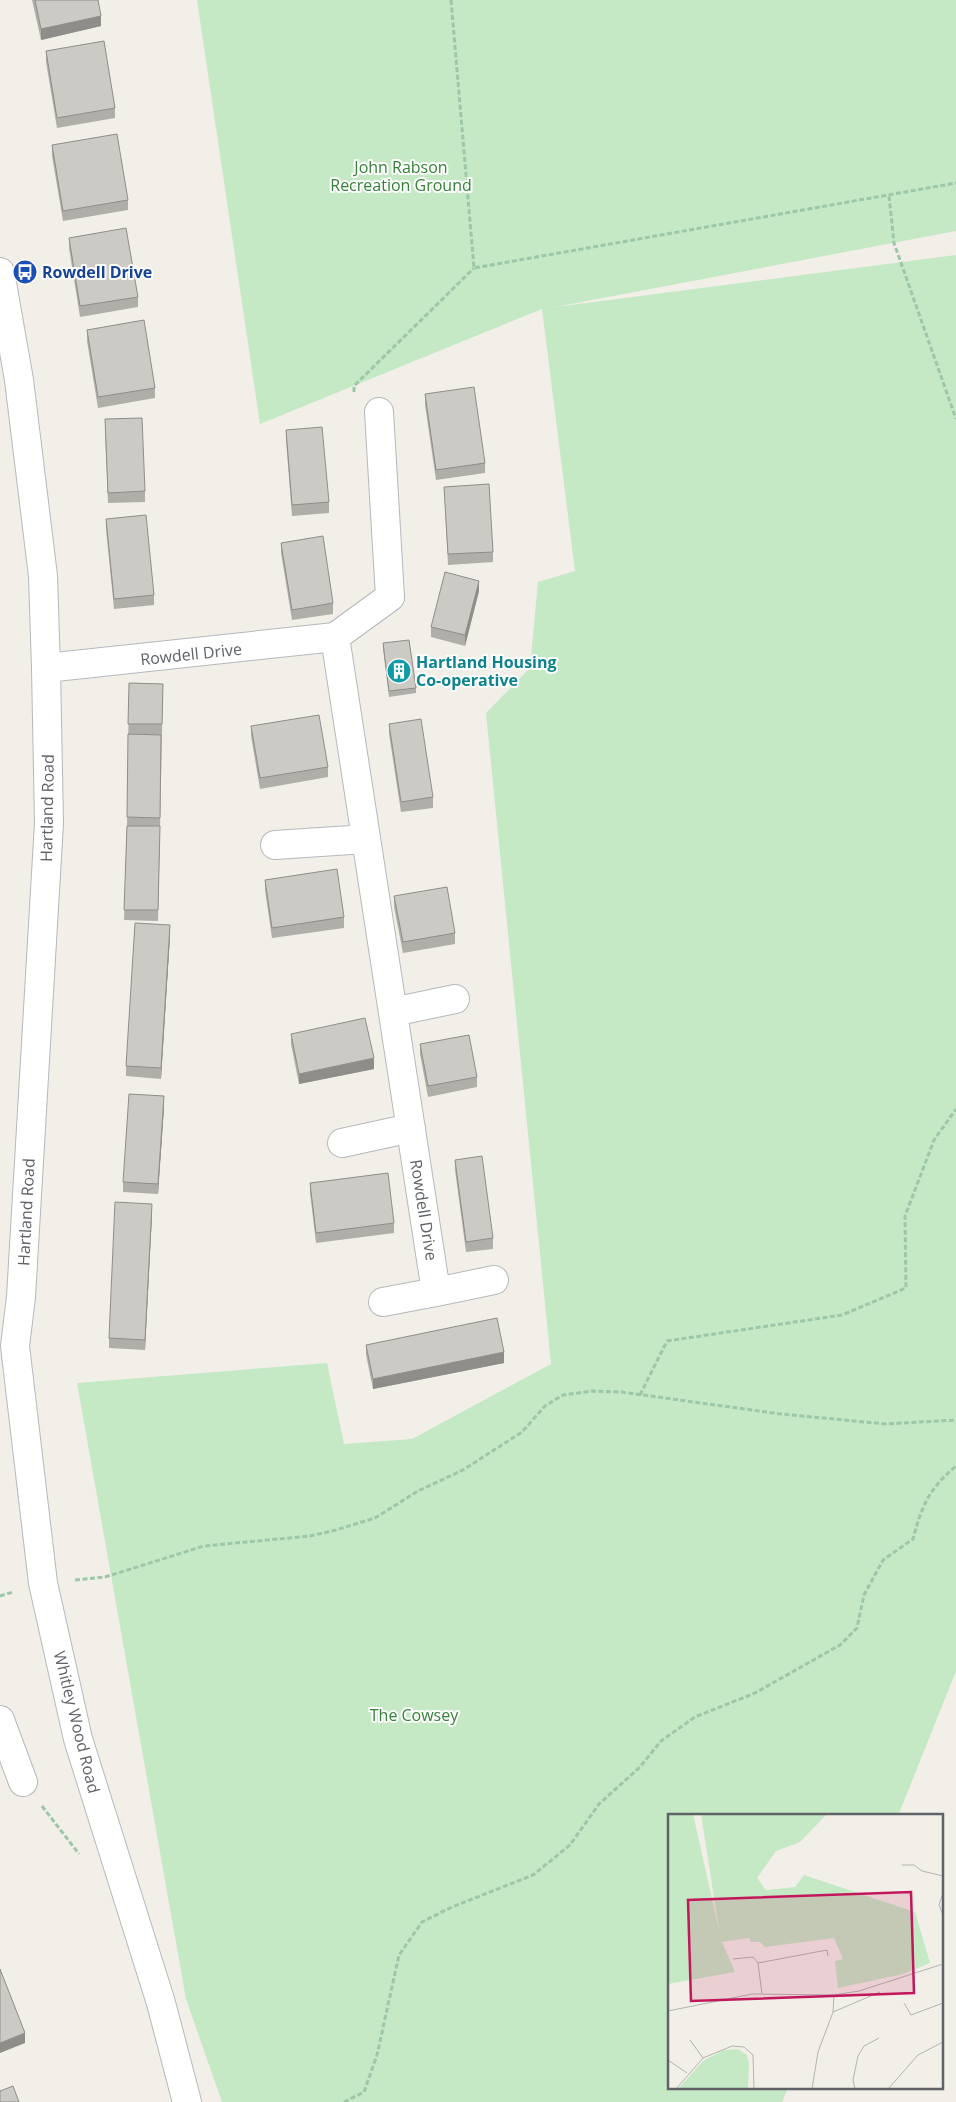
<svg xmlns="http://www.w3.org/2000/svg" width="956" height="2102" viewBox="0 0 956 2102" font-family="'Open Sans',sans-serif">
<rect width="100%" height="100%" fill="#f1efe8"/>
<path fill="#c5e8c5" d="M 197,0 L 956,0 L 956,231 L 555,307 L 956,255 L 956,1671 L 898,1816 L 670,1816 L 670,2088 L 788,2088 L 782,2102 L 222,2102 L 186,1999 L 77,1383 L 327,1363 L 344,1444 L 412,1439 L 551,1364 L 486,713 L 530,668 L 538,582 L 575,571 L 542,309 L 260,424 Z"/>
<g fill="none" stroke-linecap="round" stroke-linejoin="round">
<defs>
<path id="minor" d="M 379,412 L 390,597 L 335,637 L 436,1292 L 383,1302
M 46,668 L 335,637
M 275,845 L 366,839
M 393,1012 L 455,999
M 342,1143 L 411,1128
M 436,1292 L 494,1280
M 0,1720 L 23,1782"/>
<path id="tertiary" d="M 0,272 L 19,380 L 43,576 L 46,668 L 49,823 L 21,1297 L 15,1346 L 43,1583 L 78,1739 L 161,2003 L 187,2102"/>
</defs>
<use href="#minor" stroke="#b5b8bc" stroke-width="30"/>
<use href="#tertiary" stroke="#b5b8bc" stroke-width="30"/>
<path stroke="#9cc7a9" stroke-width="3" stroke-dasharray="5 2.5" stroke-linecap="butt" d="M 451,0 L 474,268 L 956,183
M 889,196 L 894,243 L 956,419
M 354,392 L 354,386 L 474,268
M 640,1395 L 667,1341 L 842,1315 L 906,1288 L 905,1216 L 934,1140 L 956,1109
M 75,1580 L 105,1577 L 204,1546 L 310,1536 L 336,1530 L 375,1518 L 418,1491 L 463,1470 L 522,1432 L 545,1406 L 563,1395 L 592,1391 L 621,1392 L 781,1414 L 886,1424 L 956,1420
M 0,1596 L 13,1592
M 42,1806 L 79,1854
M 344,2102 L 364,2092 L 377,2055 L 399,1955 L 422,1922 L 452,1907 L 533,1875 L 570,1845 L 599,1804 L 640,1767 L 661,1741 L 695,1717 L 755,1693 L 840,1645 L 857,1628 L 864,1595 L 883,1560 L 913,1539 C 922,1505 929,1489 956,1466"/>
<use href="#minor" stroke="#fff" stroke-width="28"/>
<use href="#tertiary" stroke="#fff" stroke-width="28"/>
</g>
<path fill="#afaea9" d="M 32,0 L 98,0 L 101,26 L 41,40 Z
M 46,51 L 115,108 L 115,118 L 57,128 L 46,62 Z
M 52,145 L 128,200 L 128,210 L 63,221 L 52,156 Z
M 69,238 L 138,297 L 138,307 L 80,317 L 69,248 Z
M 87,330 L 155,388 L 155,398 L 98,408 L 87,341 Z
M 425,394 L 485,463 L 485,473 L 436,480 L 425,405 Z
M 105,430 L 145,491 L 145,502 L 108,503 Z
M 286,430 L 329,502 L 329,513 L 292,516 L 286,440 Z
M 444,487 L 493,552 L 493,562 L 448,565 Z
M 106,519 L 154,595 L 154,605 L 114,609 L 106,529 Z
M 281,543 L 333,603 L 333,614 L 292,620 L 281,553 Z
M 479,591 L 465,646 L 431,637 L 431,627 Z
M 383,643 L 416,688 L 416,693 L 389,697 L 383,649 Z
M 129,683 L 163,684 L 160,828 L 158,921 L 124,920 L 127,826 Z
M 389,724 L 433,797 L 433,808 L 401,812 L 389,734 Z
M 251,726 L 328,767 L 328,777 L 260,789 L 251,736 Z
M 265,880 L 344,917 L 344,928 L 272,938 L 265,890 Z
M 394,896 L 455,933 L 455,944 L 403,953 L 394,907 Z
M 170,936 L 161,1079 L 126,1076 L 126,1066 Z
M 291,1034 L 374,1069 L 299,1084 L 291,1044 Z
M 420,1044 L 477,1077 L 477,1087 L 428,1097 L 420,1054 Z
M 164,1107 L 158,1194 L 123,1192 L 123,1182 Z
M 455,1160 L 493,1238 L 493,1249 L 466,1252 L 455,1170 Z
M 310,1183 L 394,1223 L 394,1233 L 316,1243 L 310,1193 Z
M 152,1214 L 145,1350 L 109,1348 L 109,1338 Z
M 366,1345 L 504,1363 L 373,1389 L 366,1355 Z"/>
<path fill="#8f8d8a" d="M 101,16 L 101,26 L 41,40 L 41,29 Z
M 479,581 L 479,591 L 465,646 L 465,635 Z
M 170,925 L 170,936 L 161,1079 L 161,1068 Z
M 374,1058 L 374,1069 L 299,1084 L 299,1074 Z
M 164,1096 L 164,1107 L 158,1194 L 158,1184 Z
M 152,1204 L 152,1214 L 145,1350 L 145,1340 Z
M 504,1352 L 504,1363 L 373,1389 L 373,1379 Z
M 25,2033 L 25,2043 L 0,2053 L 0,2043 Z"/>
<path fill="#cccac5" stroke="#8f8d8a" d="M 35,0 L 98,0 L 101,16 L 41,29 Z
M 104,41 L 115,108 L 57,118 L 46,51 Z
M 117,134 L 128,200 L 63,211 L 52,145 Z
M 126,228 L 138,297 L 80,306 L 69,238 Z
M 144,320 L 155,388 L 98,397 L 87,330 Z
M 474,387 L 485,463 L 436,470 L 425,394 Z
M 142,418 L 145,491 L 108,493 L 105,419 Z
M 322,427 L 329,502 L 292,505 L 286,430 Z
M 489,484 L 493,552 L 448,554 L 444,487 Z
M 146,515 L 154,595 L 114,599 L 106,519 Z
M 323,536 L 333,603 L 292,610 L 281,543 Z
M 445,572 L 479,581 L 465,635 L 431,627 Z
M 409,640 L 416,688 L 389,691 L 383,643 Z
M 129,683 L 163,684 L 162,724 L 128,724 Z
M 319,715 L 328,767 L 260,778 L 251,726 Z
M 421,719 L 433,797 L 401,802 L 389,724 Z
M 128,734 L 161,735 L 160,818 L 127,817 Z
M 127,826 L 160,826 L 158,910 L 124,910 Z
M 337,869 L 344,917 L 272,928 L 265,880 Z
M 447,887 L 455,933 L 403,942 L 394,896 Z
M 135,923 L 170,925 L 161,1068 L 126,1066 Z
M 365,1018 L 374,1058 L 299,1074 L 291,1034 Z
M 469,1035 L 477,1077 L 428,1086 L 420,1044 Z
M 129,1094 L 164,1096 L 158,1184 L 123,1182 Z
M 482,1156 L 493,1238 L 466,1242 L 455,1160 Z
M 388,1173 L 394,1223 L 316,1233 L 310,1183 Z
M 115,1202 L 152,1204 L 145,1340 L 109,1338 Z
M 497,1318 L 504,1352 L 373,1379 L 366,1345 Z
M 0,1969 L 25,2033 L 0,2043 Z
M 13,2086 L 19,2102 L 0,2102 L 0,2091 Z"/>
<defs>
<symbol id="bus-disc" viewBox="-11 -11 22 22"><circle r="9.5" fill="#1a4fb4" stroke="#fff"/><path d="M-5-6H5V4H4V6H2V4H-2V6H-4V4H-5ZM-3.5-4V0h7V-4ZM-3.5 1.2v1.5H-2V1.2ZM2 1.2v1.5H3.5V1.2Z" fill="#fff"/></symbol>
<symbol id="building-disc" viewBox="-11 -11 22 22"><circle r="9.5" fill="#0f9aa8" stroke="#fff"/><path d="M-4-6H4V6H1V3H-1V6H-4ZM-2.5-4.3h1.7v1.8h-1.7ZM.8-4.3h1.7v1.8H.8ZM-2.5-1h1.7V.8h-1.7ZM.8-1h1.7V.8H.8Z" fill="#fff"/></symbol>
</defs>
<g fill-rule="evenodd">
<use href="#bus-disc" x="11" y="258" width="28" height="28"/>
<use href="#building-disc" x="385" y="657" width="28" height="28"/>
</g>
<g text-anchor="middle" dominant-baseline="central" stroke-width="4" stroke-linejoin="round" paint-order="stroke">
<g font-size="16" fill="#348238" stroke="#fff">
<text x="401" y="167">John Rabson<tspan x="401" dy="18">Recreation Ground</tspan></text>
<text x="414" y="1715">The Cowsey</text>
</g>
<g font-size="16" font-weight="bold" fill="#164399" stroke="#fff" text-anchor="start">
<text x="42" y="272">Rowdell Drive</text>
</g>
<g font-size="16" fill="#5f6368" stroke="#fff">
<text transform="translate(191 654) rotate(-6)">Rowdell Drive</text>
<text transform="translate(47 808) rotate(-89)">Hartland Road</text>
<text transform="translate(424 1210) rotate(81)">Rowdell Drive</text>
<text transform="translate(26 1212) rotate(-87)">Hartland Road</text>
<text transform="translate(77 1722) rotate(76)">Whitley Wood Road</text>
</g>
<g font-size="16" font-weight="bold" fill="#0d838f" stroke="#fff" text-anchor="start">
<text x="416" y="662">Hartland Housing<tspan x="416" dy="18">Co-operative</tspan></text>
</g>
</g>
<g transform="translate(668 1814)">
<rect width="275" height="275" fill="#f1efe8"/>
<path d="M 0,0 L 25,0 L 51,116 L 33,0 L 159,0 L 132,28 L 108,37 L 89,64 L 98,76 L 109,75 L 127,73 L 136,61 L 247,98 L 262,149 L 235,160 L 170,174 L 167,147 L 175,145 L 166,124 L 97,133 L 92,128 L 83,128 L 81,124 L 54,128 L 67,158 L 0,170 ZM 70,235 L 79,241 L 81,250 L 80,275 L 10,275 L 35,247 L 56,236 Z" fill="#c5e8c5"/>
<path fill="none" stroke="#b3b3b1" stroke-width="1" d="M 234,51 L 246,51 L 254,57 L 275,62M 275,79 L 271,91 L 275,101M 65,145 L 85,143 L 90,149 L 159,136 L 160,142M 90,149 L 94,180M 236,189 L 243,201 L 275,189M 0,197 L 84,180 L 166,181 L 191,177 L 275,150M 165,198 L 212,178M 22,226 L 35,244M 0,246 L 19,259M 8,275 L 35,244 L 64,232 L 76,233 L 85,241 L 86,275M 144,275 L 150,238 L 165,198 L 166,181M 187,275 L 185,266 L 190,242 L 196,232 L 211,224M 220,275 L 250,241 L 275,228"/>
<path fill="#c2185b" fill-opacity="0.15" stroke="#c2185b" stroke-width="2.5" d="M 243,78 L 246,179 L 23,187 L 20,86 Z"/>
<rect width="275" height="275" fill="none" stroke="#5f6368" stroke-width="2.5"/>
</g>
</svg>
